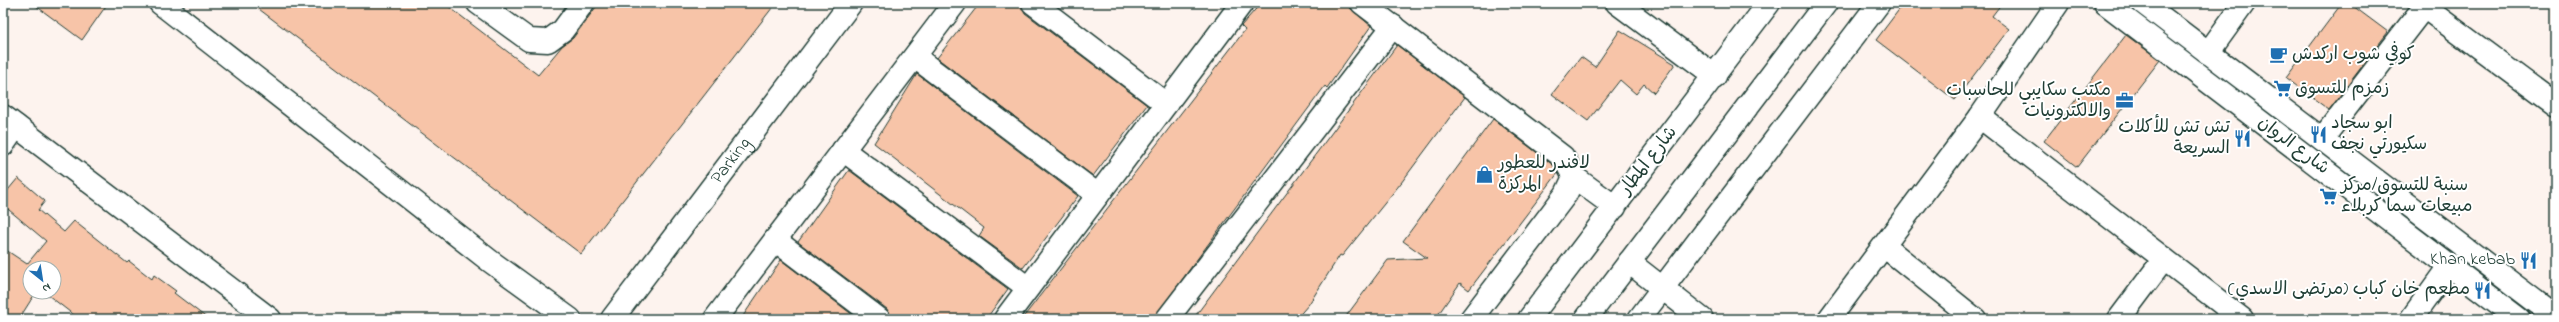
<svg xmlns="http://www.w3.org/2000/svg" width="2559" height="322" viewBox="0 0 2559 322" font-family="'Indie Flower','Playpen Sans Arabic',sans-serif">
<rect width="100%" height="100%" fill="#fdf3ee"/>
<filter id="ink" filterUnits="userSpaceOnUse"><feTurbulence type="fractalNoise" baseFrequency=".025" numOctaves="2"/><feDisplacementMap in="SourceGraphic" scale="8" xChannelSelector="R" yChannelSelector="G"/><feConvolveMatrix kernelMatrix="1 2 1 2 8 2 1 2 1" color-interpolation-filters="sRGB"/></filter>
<g filter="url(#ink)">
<path fill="#f7c4a8" stroke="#1f3d34" d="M 32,3 L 108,3 L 82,40 Z
M 251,3 L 444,3 L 538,75 L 562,46 L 573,38 L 599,3 L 776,3 L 581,254 Z
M 980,3 L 1021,3 L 1025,13 L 1147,105 L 1093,176 L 937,58 Z
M 1261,3 L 1344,3 L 1371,26 L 1327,88 L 1325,86 L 1153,319 L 1022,319 L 1245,30 L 1241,26 Z
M 1904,3 L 2002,3 L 1992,16 L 2009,29 L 1955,100 L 1876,40 Z
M 2342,3 L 2349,3 L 2388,32 L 2329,110 L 2286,78 Z
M 1620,30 L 1675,64 L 1654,93 L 1644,84 L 1636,94 L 1620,80 L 1588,121 L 1552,94 L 1581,57 L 1595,67 Z
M 2126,35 L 2160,60 L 2077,167 L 2044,141 Z
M 1397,45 L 1465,97 L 1401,183 L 1342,256 L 1340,255 L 1309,304 L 1296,319 L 1193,319 Z
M 917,74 L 1078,196 L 1023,268 L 979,236 L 984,228 L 874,143 Z
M 1493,119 L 1553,165 L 1558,173 L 1469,290 L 1460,283 L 1435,319 L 1344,319 L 1388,260 L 1427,258 L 1403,241 Z
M 849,170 L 1008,289 L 986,319 L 891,319 L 887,309 L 798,242 Z
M 18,178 L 45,201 L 38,210 L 64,232 L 74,221 L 127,263 L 129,261 L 152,279 L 154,275 L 176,291 L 174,293 L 208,319 L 79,319 L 44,292 L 54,292 L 54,268 L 30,268 L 30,292 L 36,292 L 19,319 L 3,319 L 3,248 L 27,264 L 46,241 L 3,205 L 3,196 Z
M 781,260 L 858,319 L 741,319 Z"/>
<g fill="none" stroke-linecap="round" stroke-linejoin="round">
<defs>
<g id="minor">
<path d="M 160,3 L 490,261 L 570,319"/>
<path d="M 478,3 L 529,40 L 548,41 L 563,30 L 583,3"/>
<path d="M 1033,3 L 1166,104"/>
<path d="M 1362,3 L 1563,157 L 1574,177 L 1566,194 L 1471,319"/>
<path d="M 1617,3 L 1715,76"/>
<path d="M 2105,3 L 2519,319"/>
<path d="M 2143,3 L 2556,317"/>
<path d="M 2424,7 L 2556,105"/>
<path d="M 2208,53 L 2244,3"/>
<path d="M 915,57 L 1098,195"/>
<path d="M 3,116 L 270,319"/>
<path d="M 1980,117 L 2242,319"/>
<path d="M 2322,139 L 2427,3"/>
<path d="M 3,145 L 16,126"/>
<path d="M 843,150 L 1028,288"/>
<path d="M 775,240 L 879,319"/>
<path d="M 1884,246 L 1975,319"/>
<path d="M 1629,262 L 1702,319"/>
<path id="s1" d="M 612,319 L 851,3"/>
<path d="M 715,319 L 955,3"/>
<path d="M 1005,319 L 1242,3"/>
<path d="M 1167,319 L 1393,26"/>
<path d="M 1639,319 L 1879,3"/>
<path d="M 1829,319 L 1980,117 L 2058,3"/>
<path d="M 2119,319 L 2164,259"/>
<path d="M 2411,319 L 2450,265"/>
</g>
<path id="major" d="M 1574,177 L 1615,207
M 1529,319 L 1769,3
M 1586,319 L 1826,3"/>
</defs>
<use href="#minor" stroke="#1f3d34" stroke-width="25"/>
<use href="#major" stroke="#1f3d34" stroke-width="25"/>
<use href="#minor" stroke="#fff" stroke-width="22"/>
<use href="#major" stroke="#fff" stroke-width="22"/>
</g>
</g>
<defs>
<symbol id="cafe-bare" viewBox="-9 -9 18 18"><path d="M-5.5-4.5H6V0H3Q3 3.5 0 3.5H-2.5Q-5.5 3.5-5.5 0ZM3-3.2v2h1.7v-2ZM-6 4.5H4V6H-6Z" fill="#1f6fb2" stroke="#fff" stroke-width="2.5" paint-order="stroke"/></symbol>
<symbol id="supermarket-bare" viewBox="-9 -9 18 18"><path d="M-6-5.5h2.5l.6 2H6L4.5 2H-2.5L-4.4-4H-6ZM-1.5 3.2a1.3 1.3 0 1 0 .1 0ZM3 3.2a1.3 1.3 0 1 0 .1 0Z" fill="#1f6fb2" stroke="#fff" stroke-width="2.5" paint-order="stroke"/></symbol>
<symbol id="office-bare" viewBox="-9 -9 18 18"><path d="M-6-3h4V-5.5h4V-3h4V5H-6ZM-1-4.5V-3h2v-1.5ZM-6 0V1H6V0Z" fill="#1f6fb2" stroke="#fff" stroke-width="2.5" paint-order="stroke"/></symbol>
<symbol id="restaurant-bare" viewBox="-9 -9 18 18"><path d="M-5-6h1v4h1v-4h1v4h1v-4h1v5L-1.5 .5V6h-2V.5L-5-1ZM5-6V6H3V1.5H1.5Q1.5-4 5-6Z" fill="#1f6fb2" stroke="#fff" stroke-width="2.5" paint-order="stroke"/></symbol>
<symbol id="shop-bare" viewBox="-9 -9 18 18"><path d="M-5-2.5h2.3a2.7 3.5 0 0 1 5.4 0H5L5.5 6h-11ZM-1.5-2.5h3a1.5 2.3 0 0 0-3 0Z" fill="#1f6fb2" stroke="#fff" stroke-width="2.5" paint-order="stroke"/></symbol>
</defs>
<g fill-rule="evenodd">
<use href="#cafe-bare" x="2266" y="42" width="25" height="25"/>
<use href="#supermarket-bare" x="2270" y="76" width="25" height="25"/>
<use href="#office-bare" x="2112" y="88" width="25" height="25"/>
<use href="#restaurant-bare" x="2306" y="122" width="25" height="25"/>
<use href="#restaurant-bare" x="2230" y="126" width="25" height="25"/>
<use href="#shop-bare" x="1472" y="162" width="25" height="25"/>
<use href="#supermarket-bare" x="2316" y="184" width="25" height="25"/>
<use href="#restaurant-bare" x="2516" y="248" width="25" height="25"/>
<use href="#restaurant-bare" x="2470" y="278" width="25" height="25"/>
</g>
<g text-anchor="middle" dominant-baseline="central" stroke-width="4" stroke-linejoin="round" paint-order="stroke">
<g font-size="18" fill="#1f3d34" stroke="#fff" text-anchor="start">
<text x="2292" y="55">كوفي شوب اركدش</text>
<text x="2295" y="89">زمزم للتسوق</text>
<text x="2111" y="91" text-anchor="end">مكتب سكايبي للحاسبات<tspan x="2111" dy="21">والالكترونيات</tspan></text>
<text x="2331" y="124">ابو سجاد<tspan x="2331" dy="21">سكيورتي نجف</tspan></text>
<text x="2230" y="128" text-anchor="end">تش تش للأكلات<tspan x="2230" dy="21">السريعة</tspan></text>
<text x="1498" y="164">لافندر للعطور<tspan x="1498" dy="21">المركزة</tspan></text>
<text x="2341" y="186">سنبة للتسوق/مركز<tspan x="2341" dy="21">مبيعات سما كربلاء</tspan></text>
<text x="2515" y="260" text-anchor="end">Khan kebab</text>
<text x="2470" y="290" text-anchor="end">مطعم خان كباب (مرتضى الاسدي)</text>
</g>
<g font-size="18" fill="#1f3d34" stroke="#fff">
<text transform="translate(2293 146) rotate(37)">شارع الروان</text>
<text stroke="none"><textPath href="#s1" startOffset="198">Parking</textPath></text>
<text transform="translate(1649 161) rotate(-52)">شارع المطار</text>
</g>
</g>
<rect width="2559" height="322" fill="none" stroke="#fff" stroke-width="16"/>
<rect x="8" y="8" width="2543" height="306" fill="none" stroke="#1f3d34" stroke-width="1.5" filter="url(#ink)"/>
<g transform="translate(42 280) rotate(150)"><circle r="19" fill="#ffffff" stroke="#a5b1ae"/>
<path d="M0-3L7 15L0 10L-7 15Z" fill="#1f6fb2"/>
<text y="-6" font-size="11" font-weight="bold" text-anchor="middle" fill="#1f3d34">N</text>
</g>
</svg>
